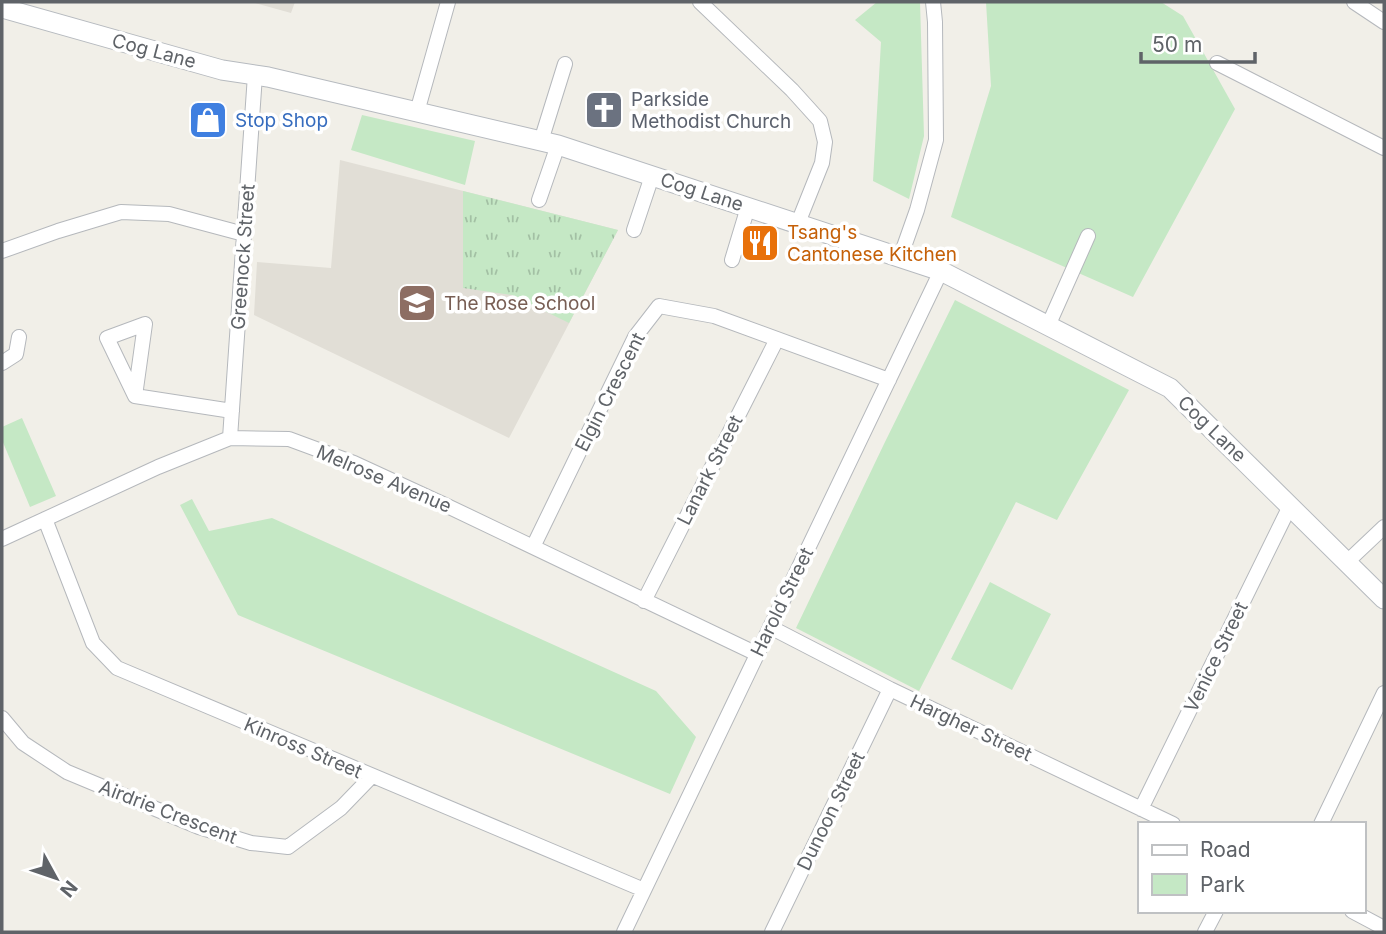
<svg xmlns="http://www.w3.org/2000/svg" width="1386" height="934" viewBox="0 0 1386 934" font-family="Inter,sans-serif">
<defs>
<pattern id="grass-tufts" width="24" height="20" patternUnits="userSpaceOnUse" patternTransform="scale(1.75)"><rect width="24" height="20" fill="#c5e8c5"/><path d="M3 7l-1-3M5 7V3M7 7l1-3M15 17l-1-3M17 17v-4M19 17l1-3" fill="none" stroke="#a3c0a4"/></pattern>
</defs>
<rect width="100%" height="100%" fill="#f1efe8"/>
<path fill="#e1ded6" d="M 251,2 L 295,2 L 291,13 Z
M 340,160 L 618,230 L 509,438 L 254,315 L 257,262 L 331,268 Z"/>
<path fill="url(#grass-tufts)" d="M 463,191 L 618,230 L 569,323 L 512,295 L 463,288 Z"/>
<path fill="#c5e8c5" d="M 877,2 L 920,2 L 924,136 L 909,199 L 873,181 L 881,42 L 855,20 Z
M 986,2 L 1161,2 L 1183,16 L 1235,109 L 1133,297 L 951,217 L 991,86 Z
M 362,115 L 475,141 L 465,185 L 351,150 Z
M 955,300 L 1129,390 L 1057,520 L 1016,502 L 919,691 L 796,628 L 884,444 Z
M 22,418 L 56,496 L 30,507 L 2,440 L 2,427 Z
M 192,499 L 209,531 L 272,518 L 656,691 L 696,737 L 670,794 L 238,615 L 180,505 Z
M 990,582 L 1051,614 L 1012,690 L 951,659 Z"/>
<g fill="none" stroke-linecap="round" stroke-linejoin="round">
<defs>
<path id="street" d="M 700,2 L 792,90 L 820,121 L 825,142 L 822,163 L 798,223
M 1354,2 L 1384,22
M 1217,63 L 1384,148
M 417,112 L 448,2
M 541,141 L 565,64
M 539,200 L 558,145
M 634,230 L 652,176
M 2,251 L 58,231 L 121,212 L 169,214 L 244,234
M 900,258 L 917,210 L 936,140 L 935,22 L 933,2
M 732,260 L 748,207
M 1048,326 L 1088,236
M 2,363 L 16,354 L 19,337
M 135,396 L 145,324 L 107,338 L 135,396 L 232,411
M 230,438 L 255,75
M 45,519 L 93,643 L 117,668 L 644,890
M 2,539 L 158,467 L 230,438 L 289,439 L 354,463 L 443,504 L 757,654
M 533,547 L 635,337 L 659,306 L 714,316 L 889,380
M 1347,562 L 1384,527
M 644,601 L 777,339
M 770,627 L 890,689 L 1173,824
M 2,718 L 23,743 L 67,772 L 199,827 L 251,843 L 288,847 L 341,808 L 371,777
M 1141,809 L 1290,506
M 1321,824 L 1384,693
M 1352,911 L 1384,928
M 624,932 L 941,271
M 772,932 L 890,689
M 1205,932 L 1216,911"/>
<path id="secondary" d="M 2,8 L 222,70 L 268,77 L 558,145 L 941,271 L 1170,388 L 1384,599"/>
</defs>
<use href="#street" stroke="#b5b8bc" stroke-width="16"/>
<use href="#secondary" stroke="#b6babf" stroke-width="21"/>
<use href="#street" stroke="#fff" stroke-width="14"/>
<use href="#secondary" stroke="#fff" stroke-width="19"/>
</g>
<defs>
<symbol id="church-square" viewBox="-11 -11 22 22"><rect x="-9" y="-9" width="18" height="18" rx="4" fill="#6b7280" stroke="#fff"/><path d="M-1.2-6h2.4v3.5h3.3v2.4h-3.3V6h-2.4V-.1h-3.3v-2.4h3.3Z" fill="#fff"/></symbol>
<symbol id="shop-square" viewBox="-11 -11 22 22"><rect x="-9" y="-9" width="18" height="18" rx="4" fill="#3f7fe0" stroke="#fff"/><path d="M-5-2.5h2.3a2.7 3.5 0 0 1 5.4 0H5L5.5 6h-11ZM-1.5-2.5h3a1.5 2.3 0 0 0-3 0Z" fill="#fff"/></symbol>
<symbol id="restaurant-square" viewBox="-11 -11 22 22"><rect x="-9" y="-9" width="18" height="18" rx="4" fill="#e8710a" stroke="#fff"/><path d="M-5-6h1v4h1v-4h1v4h1v-4h1v5L-1.5 .5V6h-2V.5L-5-1ZM5-6V6H3V1.5H1.5Q1.5-4 5-6Z" fill="#fff"/></symbol>
<symbol id="school-square" viewBox="-11 -11 22 22"><rect x="-9" y="-9" width="18" height="18" rx="4" fill="#8d6e63" stroke="#fff"/><path d="M0-5L7-2L0 1L-7-2ZM-4 1L0 2.5L4 1V4Q0 6-4 4Z" fill="#fff"/></symbol>
</defs>
<g fill-rule="evenodd">
<use href="#church-square" x="582" y="88" width="44" height="44"/>
<use href="#shop-square" x="186" y="98" width="44" height="44"/>
<use href="#restaurant-square" x="738" y="221" width="44" height="44"/>
<use href="#school-square" x="395" y="281" width="44" height="44"/>
</g>
<g text-anchor="middle" dominant-baseline="central" stroke-width="7" stroke-linejoin="round" paint-order="stroke">
<g font-size="19" fill="#5f6368" stroke="#fff">
<text transform="translate(154 51) rotate(15)">Cog Lane</text>
<text transform="translate(702 192) rotate(18)">Cog Lane</text>
<text transform="translate(243 257) rotate(-86)">Greenock Street</text>
<text transform="translate(610 392) rotate(-63)">Elgin Crescent</text>
<text transform="translate(1212 429) rotate(44)">Cog Lane</text>
<text transform="translate(710 470) rotate(-63)">Lanark Street</text>
<text transform="translate(384 479) rotate(23)">Melrose Avenue</text>
<text transform="translate(782 602) rotate(-64)">Harold Street</text>
<text transform="translate(1216 657) rotate(-64)">Venice Street</text>
<text transform="translate(971 728) rotate(25)">Hargher Street</text>
<text transform="translate(303 748) rotate(23)">Kinross Street</text>
<text transform="translate(831 811) rotate(-64)">Dunoon Street</text>
<text transform="translate(168 812) rotate(21)">Airdrie Crescent</text>
</g>
<g font-size="19" fill="#5b616d" stroke="#fff" text-anchor="start">
<text x="631" y="99">Parkside<tspan x="631" dy="22">Methodist Church</tspan></text>
</g>
<g font-size="19" fill="#366cbe" stroke="#fff" text-anchor="start">
<text x="235" y="120">Stop Shop</text>
</g>
<g font-size="19" fill="#c56008" stroke="#fff" text-anchor="start">
<text x="787" y="232">Tsang's<tspan x="787" dy="22">Cantonese Kitchen</tspan></text>
</g>
<g font-size="19" fill="#785e54" stroke="#fff" text-anchor="start">
<text x="444" y="303">The Rose School</text>
</g>
</g>
<rect width="1386" height="934" fill="none" stroke="#5f6368" stroke-width="7"/>
<rect x="1138" y="822" width="228" height="91" fill="#ffffff" stroke="#bfc1c3" stroke-width="2"/>
<rect x="1152" y="845" width="35" height="10" fill="#ffffff" stroke="#bfc1c3" stroke-width="2"/>
<text x="1200" y="857" font-size="21" fill="#5f6368">Road</text>
<rect x="1152" y="874" width="35" height="21" fill="#c5e8c5" stroke="#bfc1c3" stroke-width="2"/>
<text x="1200" y="892" font-size="21" fill="#5f6368">Park</text>
<g transform="translate(56 878) rotate(130)" stroke="#ffffff" stroke-width="5" paint-order="stroke">
<path d="M0-5L12 26L0 18L-12 26Z" fill="#5f6368"/>
<text y="-10" font-size="19" font-weight="bold" text-anchor="middle" fill="#5f6368">N</text>
</g>
<path d="M1141 52v10h114v-10" fill="none" stroke="#5f6368" stroke-width="3.5"/>
<text x="1152" y="52" font-size="21" fill="#5f6368" stroke="#ffffff" stroke-width="5" paint-order="stroke">50 m</text>
</svg>
